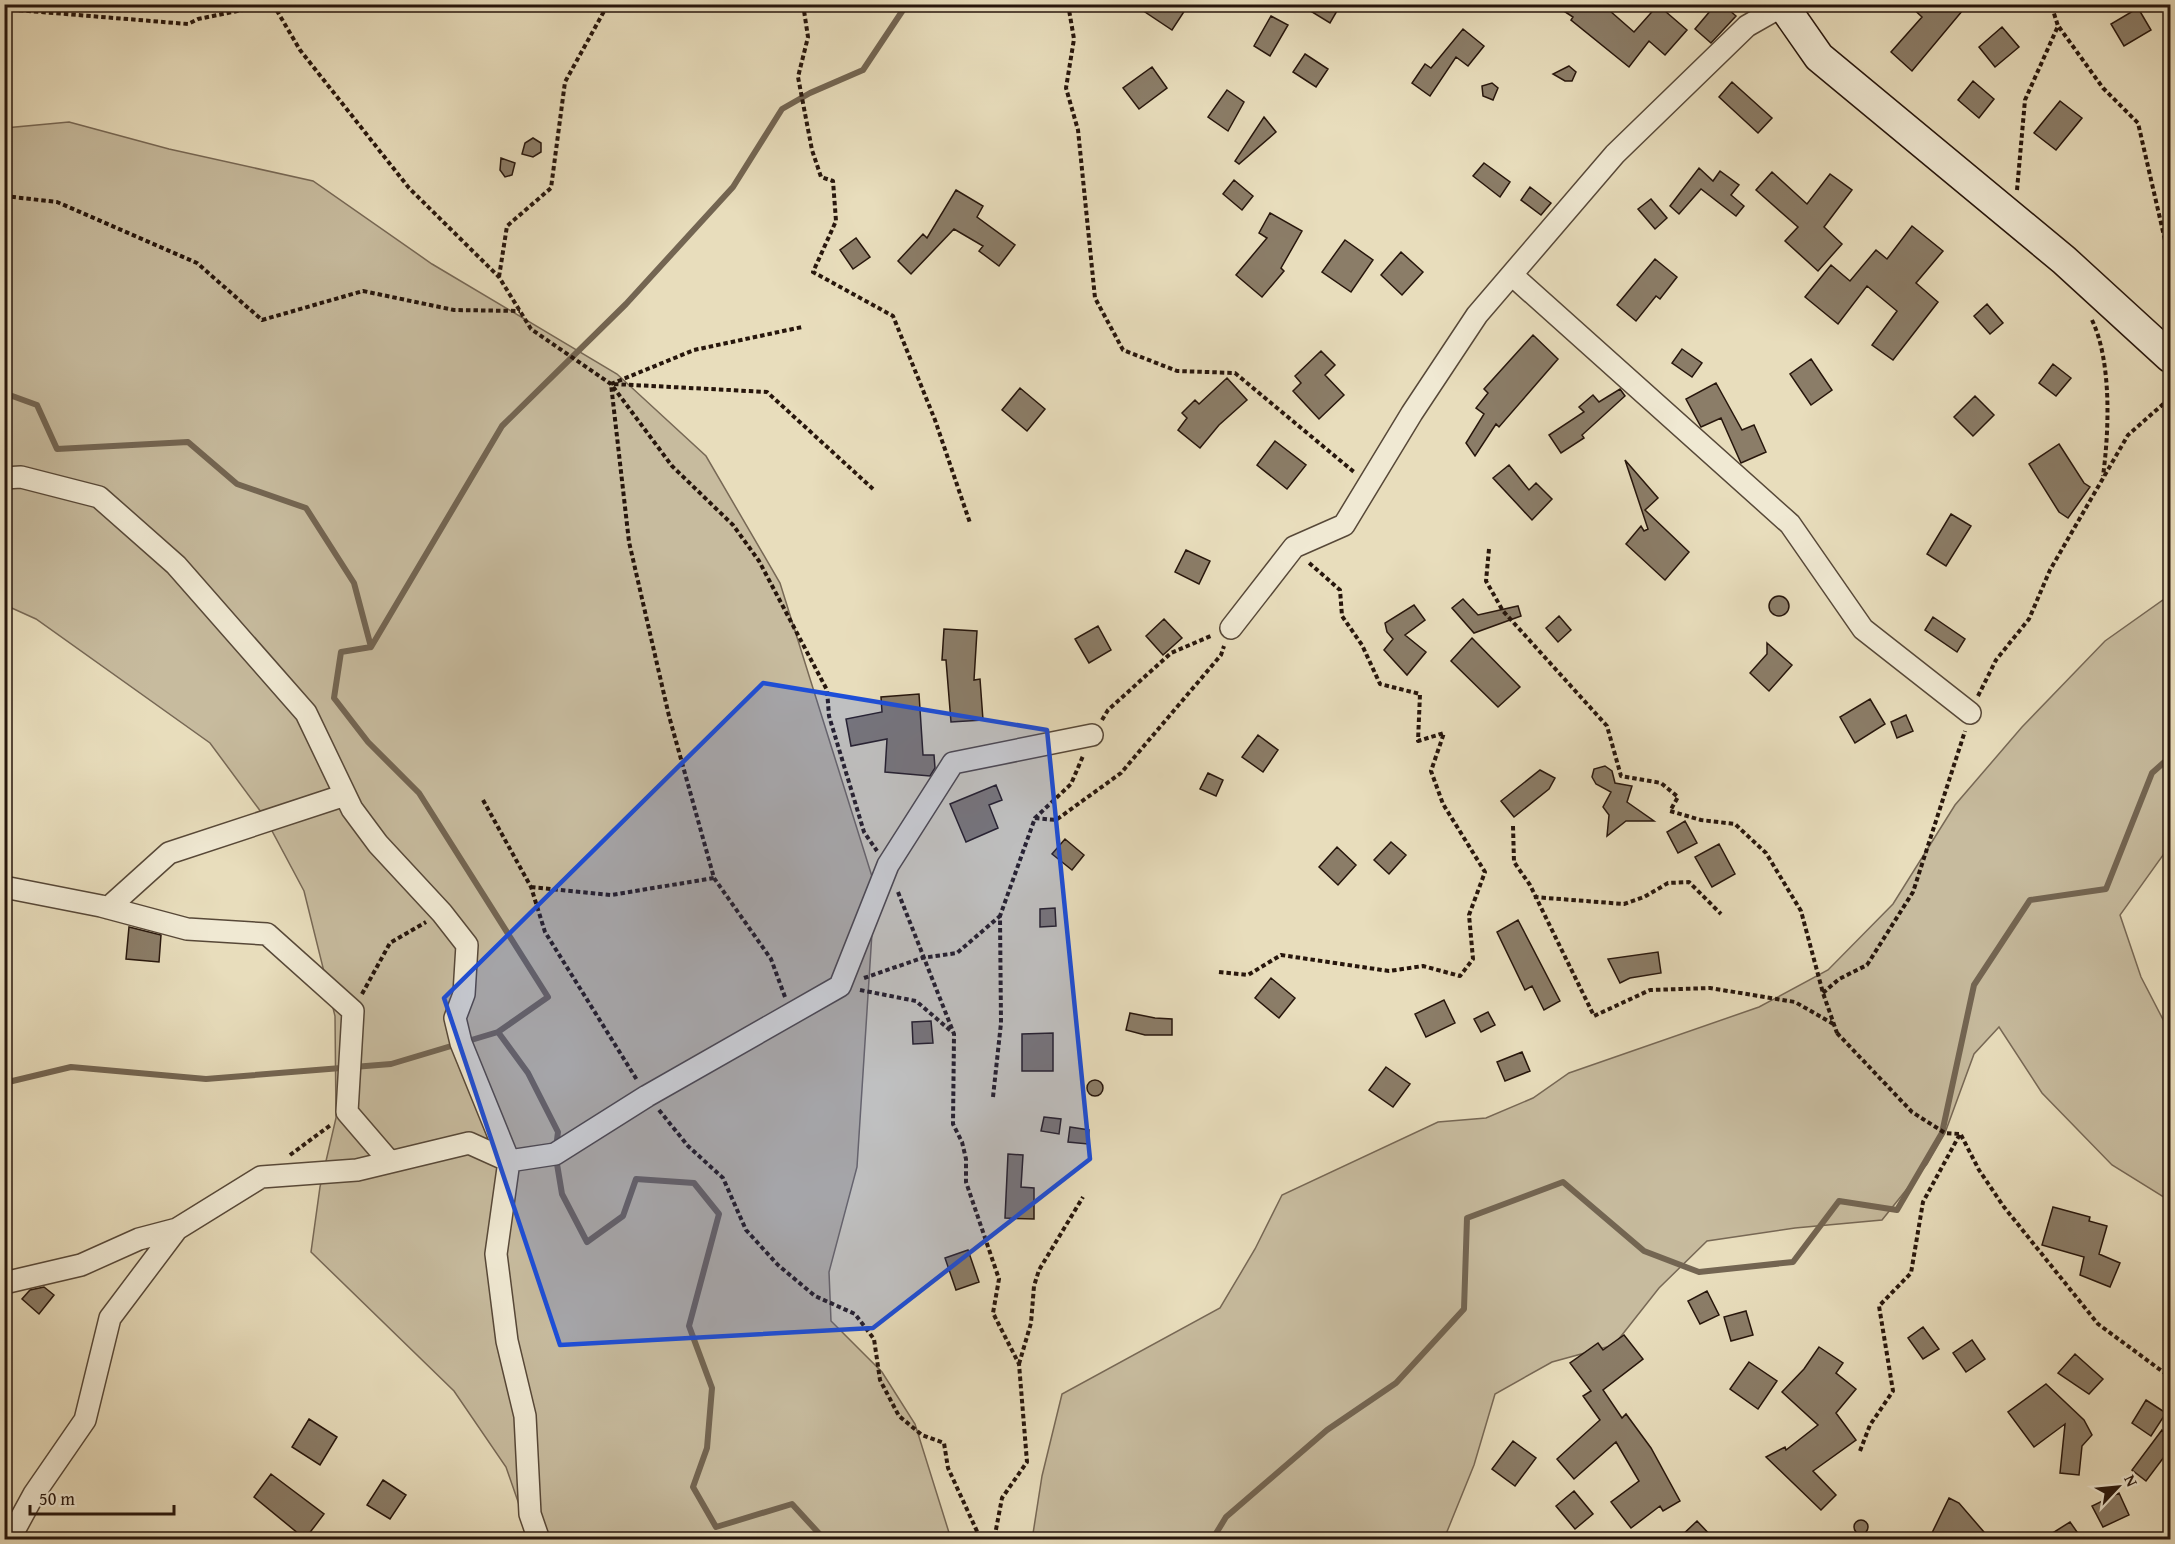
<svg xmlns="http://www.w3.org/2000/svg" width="2175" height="1544" viewBox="0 0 2175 1544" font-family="'Gentium Book Plus',serif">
<rect width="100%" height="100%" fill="#e8ddbc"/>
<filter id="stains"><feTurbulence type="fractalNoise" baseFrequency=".00333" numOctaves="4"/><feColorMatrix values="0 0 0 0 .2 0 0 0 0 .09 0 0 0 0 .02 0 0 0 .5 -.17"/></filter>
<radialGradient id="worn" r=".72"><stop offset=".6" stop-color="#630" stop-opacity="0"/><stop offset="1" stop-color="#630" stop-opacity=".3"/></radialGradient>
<path fill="#c7bb9e" stroke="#776855" stroke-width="1.5" d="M 69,122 L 169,149 L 313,181 L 432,264 L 617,374 L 706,456 L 780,583 L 875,886 L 857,1167 L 829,1272 L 831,1321 L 882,1372 L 915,1424 L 951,1539 L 531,1539 L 506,1467 L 454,1391 L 311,1252 L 320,1187 L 336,1118 L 335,1016 L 304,891 L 264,816 L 210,743 L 36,619 L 5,605 L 5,128 Z
M 2170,595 L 2170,837 L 2166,851 L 2120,915 L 2141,977 L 2170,1033 L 2170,1201 L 2112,1165 L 2042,1093 L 1999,1027 L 1974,1054 L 1945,1133 L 1927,1164 L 1882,1220 L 1795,1228 L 1707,1241 L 1659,1288 L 1614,1345 L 1552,1362 L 1495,1394 L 1474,1465 L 1444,1539 L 1032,1540 L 1042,1476 L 1062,1394 L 1220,1308 L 1255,1249 L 1282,1195 L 1438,1122 L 1486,1118 L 1533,1098 L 1569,1073 L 1759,1007 L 1828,970 L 1893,904 L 1955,805 L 2022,727 L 2105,641 Z"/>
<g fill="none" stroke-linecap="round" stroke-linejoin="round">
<path stroke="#736552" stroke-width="6" d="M 4,393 L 37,405 L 57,449 L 188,442 L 237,484 L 306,508 L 354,583 L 371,647 L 341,652 L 334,698 L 368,742 L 419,793 L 548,997 L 498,1032 L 528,1073 L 558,1132 L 556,1148
M 371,647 L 502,426 L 626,304 L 733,187 L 782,109 L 810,93 L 863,70 L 907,4
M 4,1083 L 71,1067 L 206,1079 L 391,1064 L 498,1032
M 556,1158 L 562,1194 L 587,1242 L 623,1216 L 636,1179 L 694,1183 L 719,1214 L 689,1326 L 712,1388 L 707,1448 L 693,1487 L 716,1527 L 792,1504 L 825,1540
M 1212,1540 L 1226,1517 L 1327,1430 L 1396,1383 L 1464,1309 L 1467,1218 L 1563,1182 L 1644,1251 L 1699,1272 L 1793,1262 L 1839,1201 L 1897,1210 L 1942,1133 L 1974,985 L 2030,900 L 2106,889 L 2152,773 L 2170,757"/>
</g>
<path fill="#8b7d68" stroke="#27160c" stroke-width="1.5" d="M 1133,4 L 1189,4 L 1172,30 Z
M 1299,4 L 1341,4 L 1330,23 Z
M 1553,4 L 1602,4 L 1634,32 L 1658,5 L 1687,30 L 1665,55 L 1649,41 L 1629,67 L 1571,20 L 1573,17 Z
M 1716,4 L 1722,4 L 1736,16 L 1711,43 L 1695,29 Z
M 1908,4 L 1968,4 L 1912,71 L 1891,52 L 1922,17 Z
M 2138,8 L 2151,30 L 2124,46 L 2111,24 Z
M 1271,16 L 1288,25 L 1270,56 L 1254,46 Z
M 2002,27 L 2019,47 L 1995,67 L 1979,47 Z
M 1463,29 L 1484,46 L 1468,66 L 1456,57 L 1430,96 L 1412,83 L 1425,64 L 1431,68 Z
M 1305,54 L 1328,69 L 1316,87 L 1293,72 Z
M 1569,66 L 1576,72 L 1572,81 L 1565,81 L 1553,74 Z
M 1152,67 L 1167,88 L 1139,109 L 1123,88 Z
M 1973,81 L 1994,99 L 1979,118 L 1958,100 Z
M 1732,82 L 1772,118 L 1758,133 L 1719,97 Z
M 1492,83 L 1498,88 L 1493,100 L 1483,96 L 1482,86 Z
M 1227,90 L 1244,102 L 1228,131 L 1208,117 Z
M 2060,101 L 2082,118 L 2056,150 L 2034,133 Z
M 1264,117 L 1276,132 L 1239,164 L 1235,161 Z
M 533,138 L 541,143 L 541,152 L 533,157 L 522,154 L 525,143 Z
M 501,158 L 515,163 L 512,175 L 505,177 L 500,170 Z
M 1484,163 L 1510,182 L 1500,197 L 1473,176 Z
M 1699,168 L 1713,181 L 1720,171 L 1739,185 L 1731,195 L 1744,206 L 1736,216 L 1701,189 L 1679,214 L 1670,206 Z
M 1772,172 L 1807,204 L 1830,174 L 1852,190 L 1824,227 L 1842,244 L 1818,271 L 1785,241 L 1798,227 L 1756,190 Z
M 1234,180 L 1253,196 L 1242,210 L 1223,194 Z
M 1530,187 L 1551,203 L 1541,215 L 1521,200 Z
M 956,190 L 983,206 L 977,217 L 1015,245 L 999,266 L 979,251 L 983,246 L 954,229 L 911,274 L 898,261 L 923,234 L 927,238 Z
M 1651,199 L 1667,218 L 1655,229 L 1638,209 Z
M 1270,213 L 1302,231 L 1281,268 L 1284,271 L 1262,297 L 1236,275 L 1267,238 L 1259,233 Z
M 1912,226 L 1943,251 L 1916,283 L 1938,302 L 1893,360 L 1872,345 L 1897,311 L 1867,286 L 1838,324 L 1805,297 L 1831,265 L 1850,281 L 1876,250 L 1887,259 Z
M 856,238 L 870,257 L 853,269 L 840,250 Z
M 1345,240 L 1373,260 L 1351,292 L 1322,272 Z
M 1401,252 L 1423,272 L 1402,295 L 1381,275 Z
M 1655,259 L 1677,277 L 1660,299 L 1656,296 L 1636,321 L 1617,305 Z
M 1987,304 L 2003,323 L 1990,334 L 1974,316 Z
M 1533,335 L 1558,359 L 1499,427 L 1496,424 L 1475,456 L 1466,443 L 1484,414 L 1476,408 L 1488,393 L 1484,389 Z
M 1682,349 L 1702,363 L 1692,377 L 1672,363 Z
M 1321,351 L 1335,365 L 1325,375 L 1344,395 L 1319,419 L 1293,391 L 1301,383 L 1295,376 Z
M 1811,359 L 1832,390 L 1811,405 L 1790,374 Z
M 2053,364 L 2071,378 L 2056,396 L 2039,383 Z
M 1227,378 L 1247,400 L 1219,425 L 1200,448 L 1178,430 L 1187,418 L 1182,413 L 1195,400 L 1199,404 Z
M 1716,383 L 1742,430 L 1754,425 L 1766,452 L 1741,463 L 1721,418 L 1701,427 L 1686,399 Z
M 1020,388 L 1045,409 L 1027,431 L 1002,410 Z
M 1620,389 L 1625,396 L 1582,435 L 1584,438 L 1561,453 L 1549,435 L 1584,412 L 1579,407 L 1593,395 L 1599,402 Z
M 1975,396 L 1994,415 L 1973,436 L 1954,417 Z
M 1275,441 L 1306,465 L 1287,489 L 1257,465 Z
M 2059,444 L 2084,483 L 2090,487 L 2068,518 L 2059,512 L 2029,464 Z
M 1625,460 L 1658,498 L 1645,510 L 1689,552 L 1665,580 L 1626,544 L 1641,526 L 1644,531 L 1648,529 Z
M 1509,465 L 1529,490 L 1536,483 L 1552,499 L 1532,520 L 1493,478 Z
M 1951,514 L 1971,526 L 1946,566 L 1927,554 Z
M 1186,550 L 1210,561 L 1199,584 L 1175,572 Z
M1769 606a10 10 0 1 1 20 0a10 10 0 1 1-20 0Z
M 1463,599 L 1478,615 L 1518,606 L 1521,616 L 1474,633 L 1452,608 Z
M 1414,605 L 1425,620 L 1405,635 L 1426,652 L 1407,675 L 1384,650 L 1393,639 L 1387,632 L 1385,623 Z
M 1559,616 L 1571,630 L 1558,642 L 1546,628 Z
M 1933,617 L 1965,639 L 1957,652 L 1925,630 Z
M 1164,619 L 1182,638 L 1163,655 L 1146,636 Z
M 1098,626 L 1111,650 L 1089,663 L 1075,639 Z
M 944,629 L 977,631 L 974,680 L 980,679 L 983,720 L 951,722 L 946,660 L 942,660 Z
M 1472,638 L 1520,687 L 1498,707 L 1451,661 Z
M 1767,643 L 1792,665 L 1769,691 L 1750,673 L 1767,654 Z
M 919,694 L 923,755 L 934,755 L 935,768 L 930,776 L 885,772 L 887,739 L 851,746 L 846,719 L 882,712 L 881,697 Z
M 1870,699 L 1885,724 L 1855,743 L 1840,717 Z
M 1906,715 L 1913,731 L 1897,738 L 1891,722 Z
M 1258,735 L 1278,750 L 1263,772 L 1242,757 Z
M 1605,766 L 1612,771 L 1615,783 L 1632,786 L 1627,802 L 1654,821 L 1626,821 L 1607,836 L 1609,815 L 1603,807 L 1611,792 L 1596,784 L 1592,777 L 1594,769 Z
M 1540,770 L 1555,778 L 1549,789 L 1514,817 L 1501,801 Z
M 1208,773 L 1223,780 L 1216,796 L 1200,789 Z
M 996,785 L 1002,800 L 989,805 L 998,828 L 966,842 L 950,804 Z
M 1685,821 L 1697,843 L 1678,853 L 1667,832 Z
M 1065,839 L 1084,855 L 1072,870 L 1052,854 Z
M 1391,842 L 1406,855 L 1389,874 L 1374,860 Z
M 1719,844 L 1735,874 L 1712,887 L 1695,857 Z
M 1337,847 L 1356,865 L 1338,885 L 1319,867 Z
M 1055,908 L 1056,926 L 1040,927 L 1040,909 Z
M 1518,920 L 1560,1001 L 1544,1010 L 1532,986 L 1525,990 L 1497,932 Z
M 129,927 L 161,935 L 159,962 L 126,959 Z
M 1658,952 L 1661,973 L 1630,978 L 1620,983 L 1608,959 Z
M 1271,978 L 1295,998 L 1279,1018 L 1255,998 Z
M 1444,1000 L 1455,1023 L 1426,1037 L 1415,1014 Z
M 1488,1012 L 1495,1025 L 1481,1032 L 1474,1019 Z
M 1130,1013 L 1155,1018 L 1172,1019 L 1172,1035 L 1145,1035 L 1126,1030 Z
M 931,1021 L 933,1043 L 913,1044 L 912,1022 Z
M 1053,1033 L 1053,1071 L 1022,1071 L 1022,1034 Z
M 1522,1052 L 1530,1071 L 1505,1081 L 1497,1062 Z
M 1386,1067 L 1410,1084 L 1393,1107 L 1369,1090 Z
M1087 1088a8 8 0 1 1 16 0a8 8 0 1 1-16 0Z
M 1044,1117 L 1061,1119 L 1059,1134 L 1041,1131 Z
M 1070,1127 L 1089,1130 L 1088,1144 L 1068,1142 Z
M 1008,1154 L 1023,1155 L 1021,1187 L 1034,1188 L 1034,1219 L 1005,1218 Z
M 2053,1207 L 2090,1217 L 2089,1221 L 2107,1226 L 2099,1254 L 2120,1263 L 2110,1287 L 2080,1275 L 2084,1257 L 2042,1245 Z
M 968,1250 L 979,1282 L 956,1290 L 945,1258 Z
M 44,1287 L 54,1295 L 39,1314 L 22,1299 L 30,1290 Z
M 1707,1291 L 1719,1315 L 1700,1324 L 1688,1301 Z
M 1746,1311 L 1753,1335 L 1731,1341 L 1724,1317 Z
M 1923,1327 L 1939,1349 L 1923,1359 L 1908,1338 Z
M 1624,1335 L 1643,1359 L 1603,1390 L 1622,1418 L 1626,1414 L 1651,1448 L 1680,1501 L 1663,1511 L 1660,1506 L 1631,1528 L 1611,1502 L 1639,1481 L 1616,1442 L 1574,1479 L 1557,1459 L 1600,1420 L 1583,1396 L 1591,1391 L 1570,1363 L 1598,1343 L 1603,1350 Z
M 1972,1340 L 1985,1359 L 1966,1372 L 1953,1353 Z
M 1819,1347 L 1843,1363 L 1836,1373 L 1856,1389 L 1836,1413 L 1856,1440 L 1813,1471 L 1836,1495 L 1821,1510 L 1766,1457 L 1785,1447 L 1786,1450 L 1818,1425 L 1782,1392 L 1804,1369 Z
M 2075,1354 L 2103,1379 L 2089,1394 L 2058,1373 Z
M 1749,1362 L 1777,1381 L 1758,1409 L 1730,1389 Z
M 2046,1384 L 2084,1420 L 2092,1435 L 2082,1446 L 2079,1475 L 2060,1473 L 2065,1424 L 2034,1447 L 2008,1412 Z
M 2146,1400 L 2166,1413 L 2151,1436 L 2132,1423 Z
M 309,1419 L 337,1437 L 320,1465 L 292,1447 Z
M 2162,1430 L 2170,1438 L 2170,1449 L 2146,1481 L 2132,1470 Z
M 1513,1441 L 1536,1458 L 1515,1486 L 1492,1469 Z
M 271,1474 L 324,1514 L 305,1539 L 254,1497 Z
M 383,1480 L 406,1495 L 390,1519 L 367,1505 Z
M 1574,1491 L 1593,1514 L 1575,1529 L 1556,1506 Z
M 2119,1493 L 2129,1515 L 2103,1527 L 2092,1506 Z
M 1949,1498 L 1959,1503 L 1990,1539 L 1929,1539 Z
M1854 1527a7 7 0 1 1 14 0a7 7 0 1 1-14 0Z
M 1697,1521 L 1714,1539 L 1678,1539 Z
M 2070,1522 L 2082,1539 L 2043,1539 Z"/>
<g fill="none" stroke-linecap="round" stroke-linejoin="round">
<defs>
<path id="street" d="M 1512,275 L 1790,524 L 1863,629 L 1970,713
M 4,478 L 21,477 L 99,497 L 176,565 L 306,713 L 352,809 L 378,844 L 442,913 L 467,945 L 464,994 L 455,1018 L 461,1043 L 509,1161 L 496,1254 L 507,1341 L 525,1416 L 530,1514 L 539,1540
M 1231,628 L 1294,547 L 1344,525 L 1412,413 L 1477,315 L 1615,154 L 1747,26 L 1782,6
M 4,887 L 101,906 L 187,929 L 267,934 L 353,1011 L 347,1112 L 390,1162
M 108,908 L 169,853 L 345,795
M 4,1283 L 81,1265 L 139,1239 L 177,1229
M 9,1540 L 34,1494 L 85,1420 L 110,1318 L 177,1229 L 261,1177 L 357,1170 L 469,1143 L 509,1161 L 555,1154 L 647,1096 L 840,986 L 888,865 L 953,763 L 1092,735"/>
<path id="secondary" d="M 1782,4 L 1819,57 L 2064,260 L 2170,357"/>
</defs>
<use href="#street" stroke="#574838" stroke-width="24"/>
<use href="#secondary" stroke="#27160c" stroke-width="33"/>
<path stroke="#27160c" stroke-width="4" stroke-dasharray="4.5 3" stroke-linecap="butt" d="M 273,4 L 300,50 L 409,188 L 499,277 L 531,329 L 611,384 L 672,466 L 733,525 L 759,561 L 827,690 L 829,716 L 864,832 L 877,851
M 803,4 L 808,37 L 798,77 L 812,150 L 821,177 L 833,181 L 836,221 L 813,272 L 893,316 L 935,420 L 970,523
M 1068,4 L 1074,39 L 1066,88 L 1078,130 L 1095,298 L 1123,350 L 1177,371 L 1235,373 L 1354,472
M 4,9 L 188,24 L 198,19 L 272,4
M 2059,27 L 2103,88 L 2138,123 L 2170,262
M 2017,190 L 2025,100 L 2058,26 L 2051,4
M 4,196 L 57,202 L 197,263 L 262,320 L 363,291 L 454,310 L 520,311
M 499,277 L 507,226 L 551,188 L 565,82 L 608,4
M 2092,320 C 2112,362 2109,432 2103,476
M 614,384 L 767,392 L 873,489
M 1489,549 L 1486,581 L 1503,611 L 1607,726 L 1621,776 L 1661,783 L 1678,797 L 1670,811 L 1701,820 L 1735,824 L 1766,853 L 1801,911 L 1823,993 L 1837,1033
M 1978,696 L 1996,660 L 2029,619 L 2050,570 L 2128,435 L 2170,398
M 1102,720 L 1108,710 L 1171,653 L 1213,635
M 483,800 L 531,887 L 545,932 L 637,1080
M 1035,818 L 1056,820 L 1121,773 L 1221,655 L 1224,646
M 1513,826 L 1514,862 L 1530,885 L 1594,1016 L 1650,990 L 1710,988 L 1795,1002 L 1835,1025
M 531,887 L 611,895 L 714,878
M 898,892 L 954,1034 L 953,1124 L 962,1142 L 966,1159 L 966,1182 L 999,1279 L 993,1313 L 1019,1364 L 1027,1462 L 1002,1498 L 994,1540
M 1534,897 L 1624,904 L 1644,897 L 1668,883 L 1689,882 L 1721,914
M 1219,972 L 1248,975 L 1281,955 L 1389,971 L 1423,966 L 1460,976 L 1473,959 L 1469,915 L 1485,872 L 1443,804 L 1431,771 L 1444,733 L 1418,741 L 1420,694 L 1380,684 L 1362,645 L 1342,616 L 1340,590 L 1307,561
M 864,978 L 922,958 L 957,953 L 1000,916
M 860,990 L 916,1001 L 951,1031
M 1823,993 L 1839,979 L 1867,965 L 1913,892 L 1965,731
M 362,994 L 390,943 L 426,922
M 785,997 L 771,959 L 714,878 L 669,716 L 629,542 L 611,384 L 694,350 L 802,327
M 1837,1033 L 1912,1112 L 1945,1133 L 1960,1134
M 993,1097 L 1001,1023 L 1000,916 L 1035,818 L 1071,784 L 1083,756
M 659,1110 L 688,1146 L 723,1178 L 746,1230 L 778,1265 L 815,1296 L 855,1314 L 874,1339 L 880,1380 L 899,1416 L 922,1435 L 944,1443 L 948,1468 L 981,1540
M 1961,1135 L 1979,1170 L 2004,1207 L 2098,1324 L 2170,1377
M 290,1155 L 332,1124
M 1019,1364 L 1031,1323 L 1034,1286 L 1039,1270 L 1083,1197
M 1860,1451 L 1870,1425 L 1893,1391 L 1879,1306 L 1911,1273 L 1923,1202 L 1960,1134"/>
<use href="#street" stroke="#f0e9d3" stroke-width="21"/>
<use href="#secondary" stroke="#f0e9d3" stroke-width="30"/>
</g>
<path fill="#1d4ed8" fill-opacity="0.2" stroke="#1d4ed8" stroke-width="4.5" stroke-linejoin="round" d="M 763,683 L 1047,730 L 1090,1159 L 873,1328 L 560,1345 L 444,998 Z"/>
<rect width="2175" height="1544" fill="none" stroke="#e8ddbc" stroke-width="24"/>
<rect x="6" y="6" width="2163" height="1532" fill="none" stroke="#27160c" stroke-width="3"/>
<rect x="12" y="12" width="2151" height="1520" fill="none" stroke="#27160c" stroke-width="1.5"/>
<g transform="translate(2118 1487) rotate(64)" stroke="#f0e9d3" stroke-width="4.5" paint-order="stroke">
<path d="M0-4.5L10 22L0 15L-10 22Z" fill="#27160c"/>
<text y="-9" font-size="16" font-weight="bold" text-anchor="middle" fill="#27160c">N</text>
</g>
<path d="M30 1505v9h144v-9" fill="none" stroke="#27160c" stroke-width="3"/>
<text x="39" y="1505" font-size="18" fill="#27160c" stroke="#f0e9d3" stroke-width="4.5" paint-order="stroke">50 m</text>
<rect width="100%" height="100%" filter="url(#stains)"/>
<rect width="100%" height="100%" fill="url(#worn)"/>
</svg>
